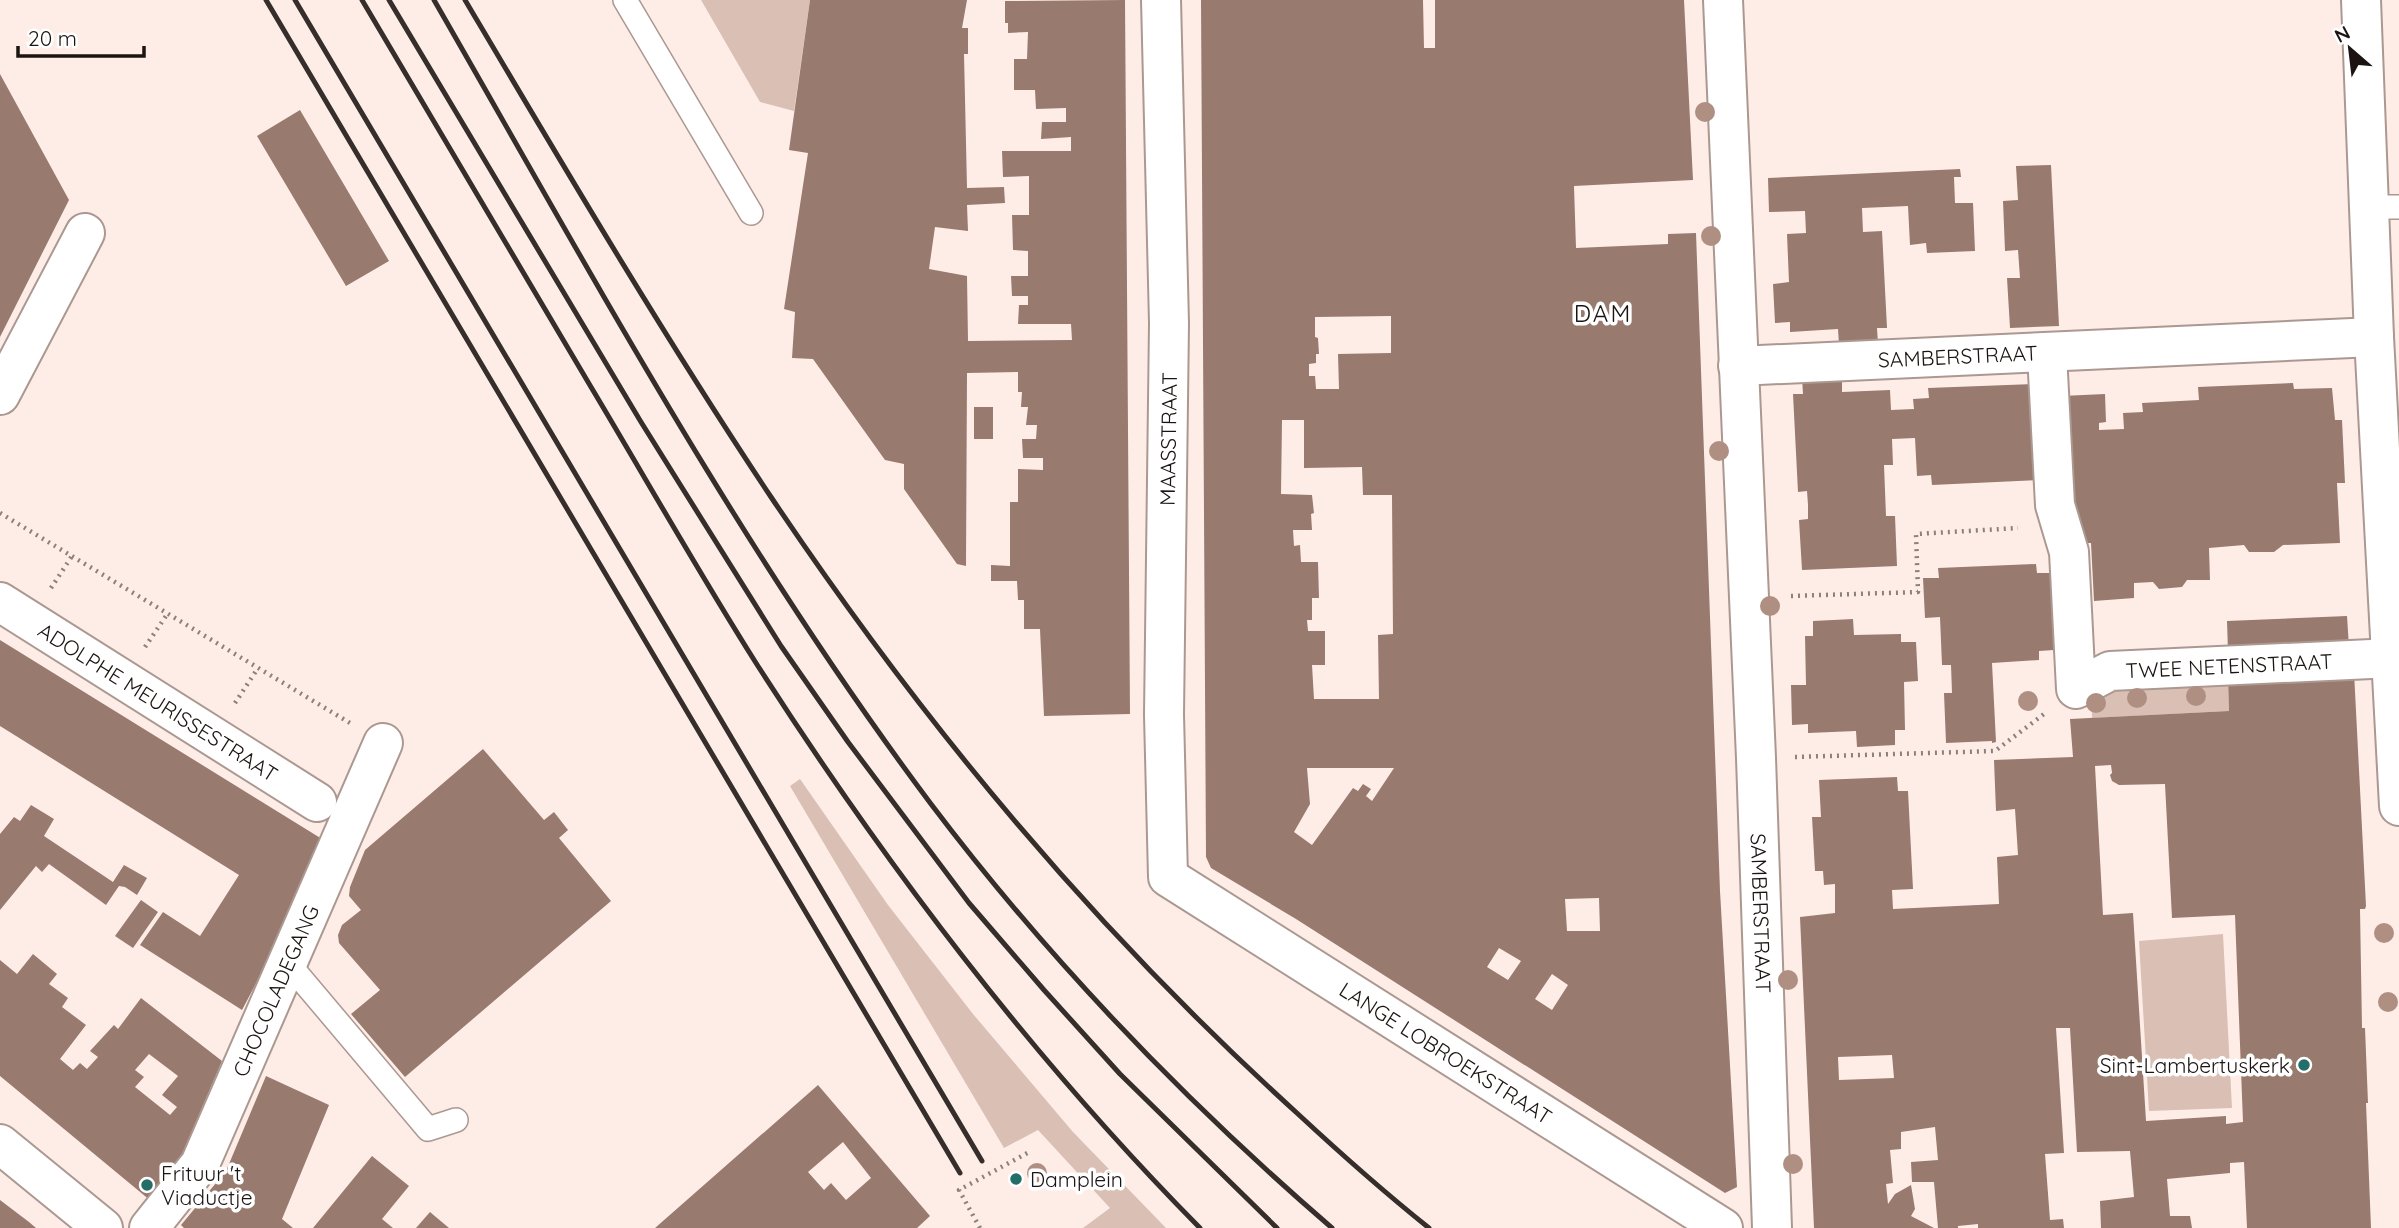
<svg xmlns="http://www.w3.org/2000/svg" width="2399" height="1228" viewBox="0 0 2399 1228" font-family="Quicksand,sans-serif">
<rect width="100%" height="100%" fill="#feede7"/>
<path fill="#dabfb5" d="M 701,0 L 810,0 L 794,111 L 760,102 Z
M 2228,678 L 2229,711 L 2092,718 L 2091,689 Z
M 800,779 L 888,905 L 973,1014 L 1073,1132 L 1166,1228 L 1083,1228 L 1110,1208 L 1038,1130 L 1004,1148 L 790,786 Z
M 2223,934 L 2232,1108 L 2149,1111 L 2139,941 Z"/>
<path fill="#987a6f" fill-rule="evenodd" d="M 810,0 L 967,0 L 962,28 L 968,28 L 968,54 L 964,54 L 967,188 L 1004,187 L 1005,203 L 967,205 L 968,231 L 935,227 L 929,269 L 967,276 L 968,341 L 1072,340 L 1071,324 L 1018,324 L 1019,305 L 1028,305 L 1028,296 L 1012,296 L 1011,276 L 1028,276 L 1028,251 L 1013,250 L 1012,215 L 1029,215 L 1029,176 L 1003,177 L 1002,151 L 1071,151 L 1071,137 L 1041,139 L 1042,122 L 1066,122 L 1066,108 L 1036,109 L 1035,90 L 1014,90 L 1014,59 L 1027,59 L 1028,32 L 1008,33 L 1008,23 L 1005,23 L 1005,1 L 1125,0 L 1130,714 L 1044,716 L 1040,629 L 1024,629 L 1024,600 L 1018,600 L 1017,581 L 991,581 L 991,565 L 1010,566 L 1010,502 L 1018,502 L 1018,469 L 1043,470 L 1043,458 L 1023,458 L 1022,439 L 1036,439 L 1037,425 L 1026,425 L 1028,407 L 1021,407 L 1022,392 L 1018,392 L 1018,372 L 967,373 L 966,566 L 957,564 L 904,489 L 904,464 L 885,460 L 813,359 L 792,358 L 795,312 L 784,309 L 808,153 L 789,150 Z
M 1201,0 L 1423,0 L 1424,48 L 1435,48 L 1435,0 L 1684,0 L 1693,180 L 1574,186 L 1576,248 L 1668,244 L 1668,234 L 1696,233 L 1720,891 L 1737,1187 L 1725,1193 L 1296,919 L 1211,868 L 1206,857 ZM 1391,316 L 1391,353 L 1338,354 L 1339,389 L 1316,389 L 1315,376 L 1309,376 L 1309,364 L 1316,363 L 1316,354 L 1319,354 L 1318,338 L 1315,337 L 1315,317 ZM 1282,420 L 1304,420 L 1304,468 L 1362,467 L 1363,495 L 1392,495 L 1393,634 L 1378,635 L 1379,699 L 1314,699 L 1312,665 L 1325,665 L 1325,631 L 1308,631 L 1307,620 L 1312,620 L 1312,598 L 1319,598 L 1318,562 L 1301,562 L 1300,545 L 1294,546 L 1293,530 L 1312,530 L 1311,514 L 1314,513 L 1312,495 L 1281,494 ZM 1307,768 L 1394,768 L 1372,801 L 1366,796 L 1371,789 L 1363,784 L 1358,791 L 1353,788 L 1312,845 L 1294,832 L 1310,804 ZM 1599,898 L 1600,931 L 1567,931 L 1565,899 ZM 1499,948 L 1521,961 L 1508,980 L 1487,967 ZM 1552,974 L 1568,985 L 1552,1010 L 1535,999 Z
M 0,74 L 69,200 L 0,337 Z
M 300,110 L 389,261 L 346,286 L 257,136 Z
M 2051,165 L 2059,326 L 2010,328 L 2007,278 L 2020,278 L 2018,250 L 2005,251 L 2003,201 L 2018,200 L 2016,166 Z
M 1960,169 L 1961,177 L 1954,177 L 1955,203 L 1973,203 L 1975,251 L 1927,253 L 1926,243 L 1910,245 L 1908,206 L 1862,208 L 1863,232 L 1882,231 L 1887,328 L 1877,328 L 1878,344 L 1839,345 L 1838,329 L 1790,332 L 1790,322 L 1775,323 L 1773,284 L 1789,282 L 1787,234 L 1806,233 L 1805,211 L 1769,212 L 1768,178 Z
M 1842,376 L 1842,392 L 1890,390 L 1891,410 L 1914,409 L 1913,399 L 1929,398 L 1928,388 L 2036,384 L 2040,480 L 1932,485 L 1931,475 L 1917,476 L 1915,438 L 1892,439 L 1893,465 L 1884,465 L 1886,516 L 1895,516 L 1897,566 L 1802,570 L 1799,520 L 1808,519 L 1808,505 L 1807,491 L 1798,492 L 1793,394 L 1803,394 L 1802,378 Z
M 2293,383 L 2294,389 L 2332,388 L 2335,420 L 2342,420 L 2345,483 L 2337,483 L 2340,543 L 2283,545 L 2274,552 L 2249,552 L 2244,545 L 2209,548 L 2210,580 L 2187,580 L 2182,587 L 2159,589 L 2153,582 L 2134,583 L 2134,598 L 2094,601 L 2091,543 L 2081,543 L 2079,512 L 2067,513 L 2062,396 L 2105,394 L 2106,422 L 2099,423 L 2099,430 L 2124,429 L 2123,413 L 2143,412 L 2142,403 L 2199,400 L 2198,387 Z
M 974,407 L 993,407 L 993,439 L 974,439 Z
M 2036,564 L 2037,573 L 2050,573 L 2054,650 L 2039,651 L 2039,660 L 1992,663 L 1996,742 L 1992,743 L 1992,741 L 1946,743 L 1944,693 L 1952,693 L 1951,665 L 1942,665 L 1940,617 L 1925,618 L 1923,578 L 1939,578 L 1938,568 Z
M 2347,616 L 2349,647 L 2228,652 L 2227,621 Z
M 1853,619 L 1854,635 L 1901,634 L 1901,642 L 1916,642 L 1918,681 L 1904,682 L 1905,730 L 1895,730 L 1895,745 L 1857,747 L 1856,731 L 1808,733 L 1808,724 L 1792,725 L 1791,685 L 1806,685 L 1805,636 L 1813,636 L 1813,621 Z
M 0,640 L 322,839 L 263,975 L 261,974 L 242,1010 L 140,945 L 163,912 L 200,936 L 239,875 L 0,726 Z
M 2354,672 L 2366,906 L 2365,909 L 2360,909 L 2362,1028 L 2365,1028 L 2368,1103 L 2366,1103 L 2371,1228 L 2247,1228 L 2244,1162 L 2230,1163 L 2230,1173 L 2167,1179 L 2170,1216 L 2190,1216 L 2192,1228 L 2101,1228 L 2100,1201 L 2134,1197 L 2130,1151 L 2077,1152 L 2070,1028 L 2056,1028 L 2064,1153 L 2045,1154 L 2050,1220 L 2063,1219 L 2064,1228 L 1978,1228 L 1978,1224 L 1958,1226 L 1958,1228 L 1938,1228 L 1934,1182 L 1912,1182 L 1911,1162 L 1938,1160 L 1935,1127 L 1901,1132 L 1901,1149 L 1890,1150 L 1893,1183 L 1886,1184 L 1888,1204 L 1895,1194 L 1911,1185 L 1915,1209 L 1911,1216 L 1934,1228 L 1814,1228 L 1800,917 L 1835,913 L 1835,884 L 1824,885 L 1823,871 L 1815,871 L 1812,817 L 1821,817 L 1819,780 L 1897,777 L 1898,791 L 1908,791 L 1913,889 L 1892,890 L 1893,909 L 1999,904 L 1997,857 L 2018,855 L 2015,809 L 1996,811 L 1994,760 L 2073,757 L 2070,719 L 2229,711 L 2228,678 ZM 2111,765 L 2112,773 L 2110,775 L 2112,781 L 2119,785 L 2165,784 L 2172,918 L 2235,915 L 2243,1122 L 2226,1124 L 2226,1116 L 2146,1121 L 2133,913 L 2103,915 L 2095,766 ZM 1892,1055 L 1894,1078 L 1839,1080 L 1838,1057 Z
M 483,749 L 544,820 L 554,812 L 568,830 L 559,838 L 611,901 L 405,1077 L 351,1014 L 380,990 L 339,943 L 338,935 L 342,925 L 361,910 L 349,896 L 350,887 L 365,850 Z
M 31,805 L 54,819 L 44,836 L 113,882 L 124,865 L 147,878 L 137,895 L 125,887 L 119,886 L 106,905 L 49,864 L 42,872 L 36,866 L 0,910 L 0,834 L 14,817 L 20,821 Z
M 141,900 L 158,912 L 133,948 L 115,936 Z
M 33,954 L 57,974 L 49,984 L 68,998 L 62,1007 L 86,1025 L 60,1059 L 73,1070 L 80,1063 L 87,1069 L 98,1057 L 90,1051 L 114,1025 L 118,1029 L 141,998 L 222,1061 L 181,1157 L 151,1201 L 0,1076 L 0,960 L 17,974 ZM 149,1054 L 178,1076 L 162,1095 L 177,1107 L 170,1115 L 135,1087 L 144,1077 L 135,1070 Z
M 266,1076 L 329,1105 L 282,1219 L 293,1228 L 184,1228 L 181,1225 L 226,1171 Z
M 818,1085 L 930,1216 L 917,1228 L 655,1228 ZM 843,1142 L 871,1178 L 846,1200 L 831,1183 L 824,1190 L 808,1172 Z
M 372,1156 L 409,1186 L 382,1219 L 393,1228 L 313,1228 Z
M 0,1200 L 29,1222 L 36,1228 L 0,1228 Z
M 430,1212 L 449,1228 L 416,1228 Z"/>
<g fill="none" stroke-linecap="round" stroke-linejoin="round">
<defs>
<path id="lane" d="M 625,0 L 751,213
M 2369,207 L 2399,207
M 287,962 L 428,1129 L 456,1120"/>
<g id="street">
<path id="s1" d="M 1161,0 L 1169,323 L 1164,715 L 1168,877 L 1723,1228"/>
<path id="s2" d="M 1723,0 L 1756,758 L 1772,1228"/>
<path d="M 2361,0 L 2374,337 L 2399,806"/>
<path id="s3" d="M 2047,354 L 2055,505 L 2069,552 L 2076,689 L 2110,671 L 2393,658"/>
<path id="s4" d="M 1738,366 L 2374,337"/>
<path d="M 0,395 L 85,233"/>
<path id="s5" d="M 0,602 L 317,802"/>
<path id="s6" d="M 149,1228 L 200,1164 L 383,743"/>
</g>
<path id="secondary" d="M 0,1144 L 103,1228"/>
</defs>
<use href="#lane" stroke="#ab9891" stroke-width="26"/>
<use href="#street" stroke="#ab9891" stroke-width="42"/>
<use href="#secondary" stroke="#ab9891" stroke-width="42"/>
<path stroke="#8c807c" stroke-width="4.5" stroke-dasharray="2 5" stroke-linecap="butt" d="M 0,513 L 350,723
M 51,588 L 72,556
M 1791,596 L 1918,592 L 1916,534 L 2018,528
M 145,647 L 168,613
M 235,703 L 258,668
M 1795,757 L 1995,751 L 2044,714
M 980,1228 L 959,1190 L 1031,1151"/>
<use href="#lane" stroke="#fff" stroke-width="23"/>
<use href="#street" stroke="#fff" stroke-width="38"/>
<use href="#secondary" stroke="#fff" stroke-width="38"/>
<path stroke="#362e2b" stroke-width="5" d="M 266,0 L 960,1173
M 295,0 L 982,1161
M 362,0 C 438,129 515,258 591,387 C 646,479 699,573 756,663 C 886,866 1031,1057 1200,1228
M 389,0 L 641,422 L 781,646 L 848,742 L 969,903 L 1044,990 L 1120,1074 L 1277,1228
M 434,0 C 591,273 742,552 931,804 C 1049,960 1185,1101 1332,1228
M 465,0 C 564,167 663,335 771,497 C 924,725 1094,929 1298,1114 C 1340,1153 1384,1192 1429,1228"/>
</g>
<g fill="#b08f83">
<circle cx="1705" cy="112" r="10"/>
<circle cx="1711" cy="236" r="10"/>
<circle cx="1719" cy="451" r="10"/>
<circle cx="1770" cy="606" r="10"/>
<circle cx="2196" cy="696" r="10"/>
<circle cx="2137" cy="698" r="10"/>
<circle cx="2028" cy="701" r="10"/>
<circle cx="2096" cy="703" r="10"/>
<circle cx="2384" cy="933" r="10"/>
<circle cx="1788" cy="980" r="10"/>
<circle cx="2388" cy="1002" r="10"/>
<circle cx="1793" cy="1164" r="10"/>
<circle cx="1037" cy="1173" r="10"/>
</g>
<g fill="#246e69" stroke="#fff" stroke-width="2.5">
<circle cx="2304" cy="1065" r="7"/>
<circle cx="1016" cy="1179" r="7"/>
<circle cx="147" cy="1185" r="7"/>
</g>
<g text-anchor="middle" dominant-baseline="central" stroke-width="7" stroke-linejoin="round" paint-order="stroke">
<g font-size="21" fill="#1b1412" stroke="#fff">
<text stroke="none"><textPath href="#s4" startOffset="220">SAMBERSTRAAT</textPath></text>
<text transform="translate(1168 439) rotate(-89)">MAASSTRAAT</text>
<text stroke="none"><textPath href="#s3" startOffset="495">TWEE NETENSTRAAT</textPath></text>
<text stroke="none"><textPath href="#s5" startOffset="187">ADOLPHE MEURISSESTRAAT</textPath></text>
<text stroke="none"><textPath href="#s2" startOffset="914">SAMBERSTRAAT</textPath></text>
<text stroke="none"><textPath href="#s6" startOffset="271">CHOCOLADEGANG</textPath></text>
<text stroke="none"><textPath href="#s1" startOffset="1206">LANGE LOBROEKSTRAAT</textPath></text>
</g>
<g font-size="21" fill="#1b1412" stroke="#fff" text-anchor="start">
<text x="2290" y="1065" text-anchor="end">Sint-Lambertuskerk</text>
<text x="161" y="1173">Frituur 't<tspan x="161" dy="24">Viaductje</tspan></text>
<text x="1030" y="1179">Damplein</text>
</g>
<g font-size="24" letter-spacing="2" fill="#1b1412" stroke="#fff">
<text x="1603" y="313">DAM</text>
</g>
</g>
<g transform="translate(2350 49) rotate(332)" stroke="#ffffff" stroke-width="5" paint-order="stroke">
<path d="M0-5L12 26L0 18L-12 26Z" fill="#1b1412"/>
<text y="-10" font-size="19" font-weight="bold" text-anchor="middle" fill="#1b1412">N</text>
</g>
<path d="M18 46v10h126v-10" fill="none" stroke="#1b1412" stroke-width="3.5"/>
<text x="28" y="46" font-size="21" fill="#1b1412" stroke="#ffffff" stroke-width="5" paint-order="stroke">20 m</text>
</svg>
